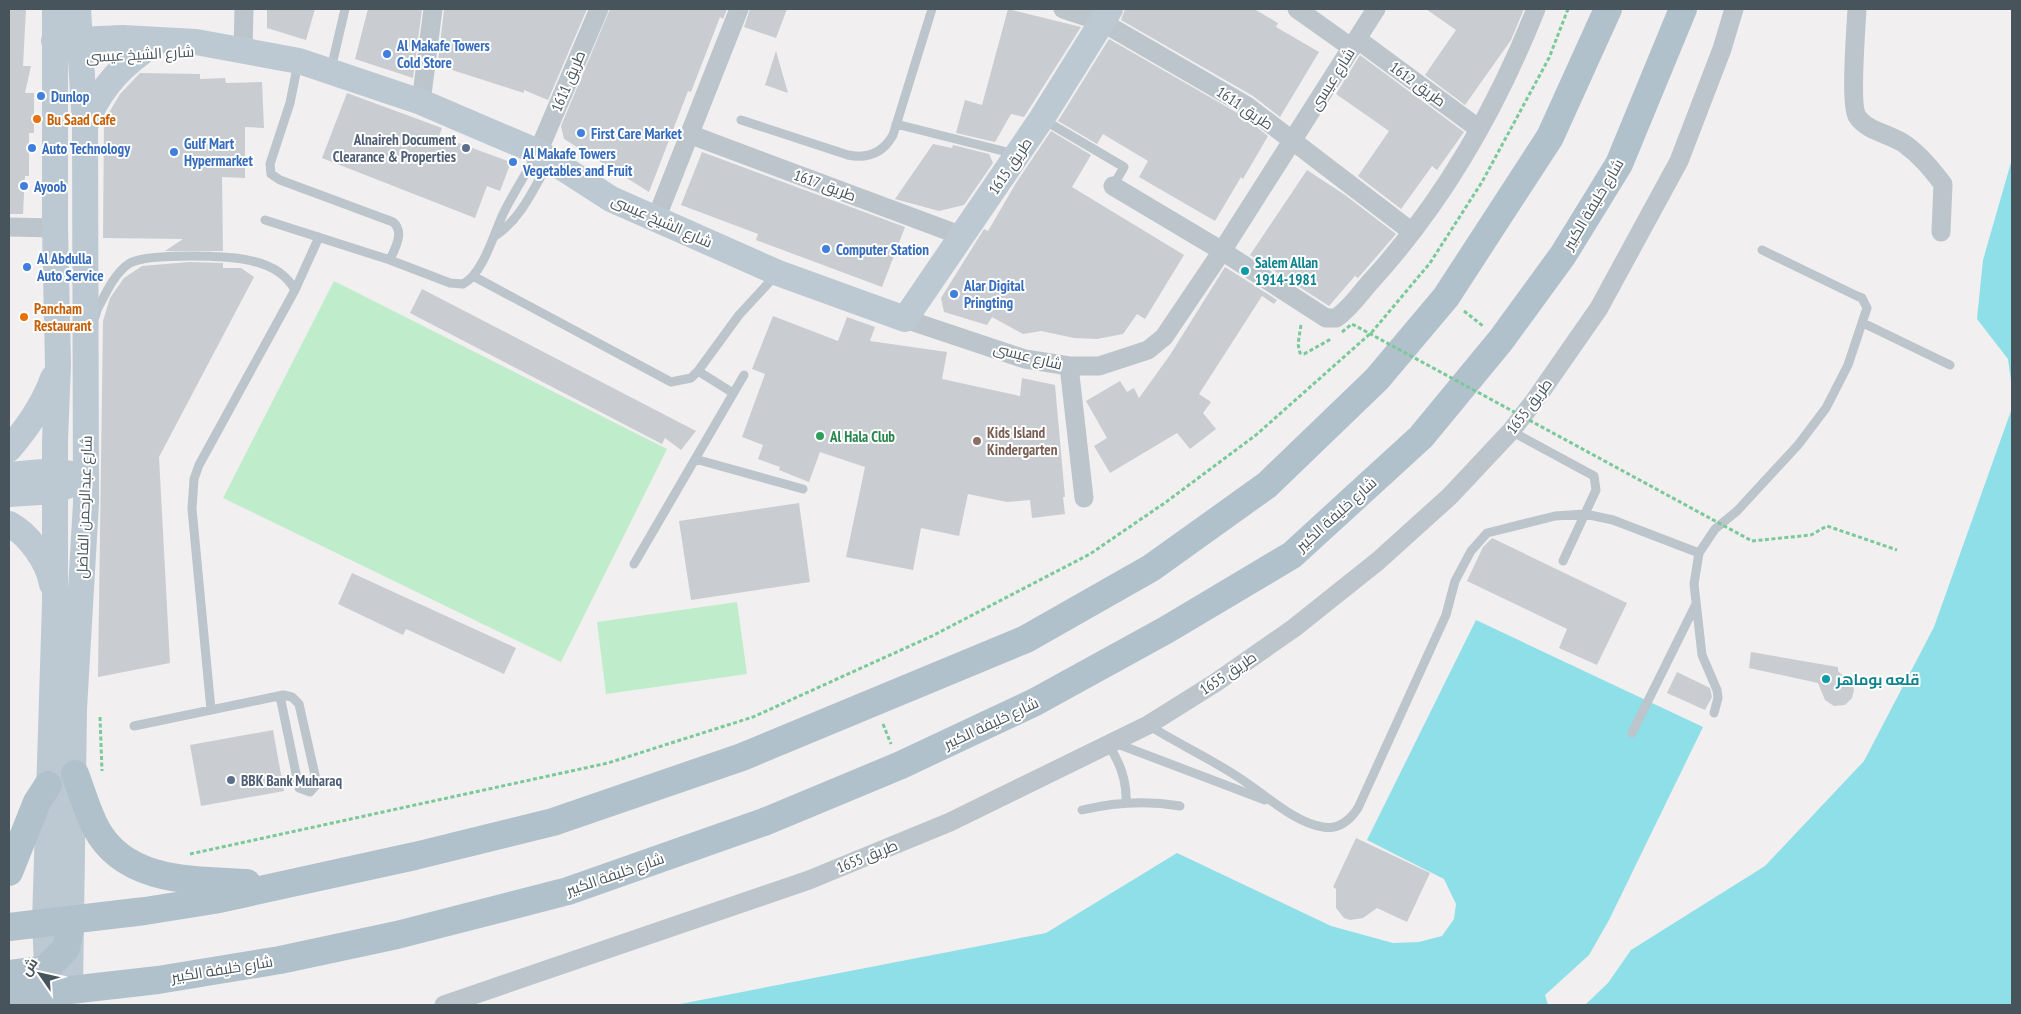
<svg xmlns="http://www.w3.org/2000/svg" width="2021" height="1014" viewBox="0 0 2021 1014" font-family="'PT Sans Narrow',Cairo,sans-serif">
<rect width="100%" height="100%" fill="#f1efef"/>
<path fill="#bfedcc" d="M 334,281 L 667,449 L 561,662 L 223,498 Z
M 737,602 L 747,674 L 606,694 L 597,622 Z"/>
<path fill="#8edfe8" d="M 2012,159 L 2012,388 L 2008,359 L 1977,319 L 1983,260 Z
M 2012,408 L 2012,1005 L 1585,1005 L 1608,983 L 1631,950 L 1765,866 L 1864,761 L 1934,627 Z
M 1476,620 L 1703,727 L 1609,920 L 1589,955 L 1545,995 L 1548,1005 L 675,1005 L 1046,933 L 1177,853 L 1331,926 L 1393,943 L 1419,942 L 1442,936 L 1454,919 L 1456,904 L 1444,879 L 1367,840 Z"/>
<path fill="#c9cdd1" d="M 9,9 L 26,9 L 23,66 L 31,66 L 25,93 L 34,93 L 34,133 L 29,133 L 29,176 L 25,176 L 23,214 L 9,214 Z
M 267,9 L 315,9 L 306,40 L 267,28 Z
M 368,9 L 422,9 L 413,78 L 355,59 Z
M 444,9 L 587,9 L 548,100 L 524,90 L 524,93 L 452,70 L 453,66 L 438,62 Z
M 610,9 L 727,9 L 723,19 L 720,17 L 691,92 L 688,91 L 649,192 L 564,139 L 561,126 Z
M 750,9 L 787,9 L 776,38 L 744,27 Z
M 1008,9 L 1081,27 L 1024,117 L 1011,114 L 995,142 L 956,133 L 965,100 L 982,105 Z
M 1125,9 L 1254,9 L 1278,23 L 1276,27 L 1319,52 L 1280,117 L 1253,96 L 1121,20 Z
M 1426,9 L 1524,9 L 1511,40 L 1465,105 L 1425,75 L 1456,30 Z
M 1109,39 L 1241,115 L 1268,136 L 1243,179 L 1241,177 L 1215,221 L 1139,177 L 1148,161 L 1103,134 L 1097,144 L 1058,121 Z
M 776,51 L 788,93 L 765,85 Z
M 1360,55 L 1464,132 L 1437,170 L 1432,166 L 1401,209 L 1358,176 L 1389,131 L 1336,94 Z
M 140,73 L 200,74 L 200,79 L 225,78 L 226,83 L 262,82 L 264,128 L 245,127 L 245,178 L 222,177 L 223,251 L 165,251 L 183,239 L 103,238 L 104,121 L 120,94 Z
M 347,93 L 442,128 L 439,136 L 511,162 L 500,191 L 487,186 L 475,218 L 322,158 Z
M 1051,131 L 1091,155 L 1072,187 L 1184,255 L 1145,319 L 1137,314 L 1123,334 L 1097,339 L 1074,338 L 1041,331 L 1023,334 L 992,317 L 987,325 L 944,312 L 941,298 L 984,229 L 988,231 L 1016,183 Z
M 933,144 L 952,148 L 953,145 L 989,154 L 993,163 L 964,205 L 939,211 L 895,199 Z
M 702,152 L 905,227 L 882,287 L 756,240 L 758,234 L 681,205 Z
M 1307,170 L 1345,195 L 1396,234 L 1358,278 L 1355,276 L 1329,306 L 1250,255 Z
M 190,262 L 223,263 L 223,268 L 241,268 L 254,277 L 159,457 L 170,663 L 98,677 L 103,321 L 110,298 L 124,278 L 142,266 Z
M 1225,267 L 1277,300 L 1274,304 L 1262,296 L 1199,394 L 1211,402 L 1203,413 L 1216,429 L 1190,449 L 1177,433 L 1110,473 L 1094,446 L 1107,438 L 1086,401 L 1120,381 L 1127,392 L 1134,388 L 1139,398 L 1170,355 Z
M 422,289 L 696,431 L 681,450 L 665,438 L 662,444 L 410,313 Z
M 773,316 L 838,341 L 847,317 L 875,327 L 870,341 L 947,352 L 942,379 L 1020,396 L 1022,378 L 1055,385 L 1065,497 L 1063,497 L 1065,514 L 1032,518 L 1030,500 L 1007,502 L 968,494 L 959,536 L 921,528 L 913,570 L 846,557 L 865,467 L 820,452 L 809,482 L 779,470 L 780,467 L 758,459 L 763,445 L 742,437 L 765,374 L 752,369 Z
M 799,503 L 810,582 L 691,600 L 679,521 Z
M 1492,538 L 1627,603 L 1597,665 L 1559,648 L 1567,629 L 1467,581 L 1483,547 Z
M 352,573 L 516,648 L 504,674 L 406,629 L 403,635 L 338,604 Z
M 1751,652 L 1838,667 L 1838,671 L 1852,684 L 1854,690 L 1852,698 L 1845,705 L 1834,706 L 1825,700 L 1818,683 L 1749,668 Z
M 1677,672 L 1710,688 L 1712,697 L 1705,710 L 1667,693 Z
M 273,730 L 284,791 L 201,806 L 190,745 Z
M 1356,838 L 1430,873 L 1407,922 L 1377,908 L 1363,918 L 1350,920 L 1344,918 L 1336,908 L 1336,889 L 1333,887 Z"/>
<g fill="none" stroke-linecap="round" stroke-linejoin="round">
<path stroke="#79c999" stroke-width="3" stroke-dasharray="4 2.5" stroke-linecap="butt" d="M 1464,311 L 1483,326
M 1301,325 L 1298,344 L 1300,353 L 1304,354 L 1331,339
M 1752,541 L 1811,535 L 1827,526 L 1897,550
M 100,717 L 102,771
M 883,724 L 891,744
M 190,854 L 608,763 L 753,717 L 932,636 L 1090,554 L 1166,502 L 1256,435 L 1372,332 L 1430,263 L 1482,182 L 1549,58 L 1568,9"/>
<path stroke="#bbc5cb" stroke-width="9" d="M 298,63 L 290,103 L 270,164 L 271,174 L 280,180 L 393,222 C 405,232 395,248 390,260
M 331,69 L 345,9
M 741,120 L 848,155 C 868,159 883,153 893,135 L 932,9
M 1044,120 L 1124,167 L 1113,186
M 896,124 L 1015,154
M 265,220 L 390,260 L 450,283 L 463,284 C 484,273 494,232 504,212 C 514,192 526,174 536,155
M 495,236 C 521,219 534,188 549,162
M 473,276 L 671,382 L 691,378 L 698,371 L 739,315 L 776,275
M 95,317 L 97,310 C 105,295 114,273 130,263 C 149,253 230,255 252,261 C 270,265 286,274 295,290
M 1863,323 L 1950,365
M 698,371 L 733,393
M 1511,431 L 1594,476 L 1596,490 L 1563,561
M 695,459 L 803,489
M 634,564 L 744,375
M 211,710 L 192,509 L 194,479 L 199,465 L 295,290 L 319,237
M 1714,713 L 1718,698 L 1717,690 L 1702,655 L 1694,584 L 1699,553 L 1715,529 L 1737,511 L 1798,445 L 1826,408 L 1848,365 L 1867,308 L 1862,298 L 1857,296 L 1762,250
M 1148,725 C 1177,743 1209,758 1238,777 C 1262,792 1294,823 1323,827 C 1339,830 1350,820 1358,808 L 1446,615 L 1455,581 L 1471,551 L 1487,533 L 1555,516 L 1585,514 L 1613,520 L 1699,553
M 134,726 L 283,695 L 292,697 L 299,704 L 317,784 L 310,792 L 299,788 L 280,696
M 1632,733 L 1696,604
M 1115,743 L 1265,800
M 1109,746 C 1121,764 1127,781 1126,802
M 1082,810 C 1115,802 1146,800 1180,806"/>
<path stroke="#bbc5cb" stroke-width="19" d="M 1063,9 L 1102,22 L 1247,106 L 1412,232
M 1297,9 L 1352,48
M 1857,9 C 1856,27 1850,104 1857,116 C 1867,132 1892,134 1906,145 C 1921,156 1932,170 1943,184 L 1941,232
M 1357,39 L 1479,129
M 243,51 L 244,9
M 421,102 L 433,9
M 689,134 L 962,236
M 538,152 L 599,9
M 1113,186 L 1222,251 L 1326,318 L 1336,318 C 1350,309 1361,292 1372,280 C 1444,201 1497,107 1536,9
M 656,219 L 739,9
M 9,227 L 55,228
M 905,319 L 1025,359 L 1069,366 L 1099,366 L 1148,350 L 1164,337 L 1222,251 L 1376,9
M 1069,366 L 1084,498
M 444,1005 L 809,880 L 950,822 L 1148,725 L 1215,683 L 1294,628 L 1378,561 L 1450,496 L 1511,431 L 1535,400 L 1599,308 L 1679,161 L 1722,49 L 1734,9"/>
<path stroke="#bdc9d2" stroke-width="26" d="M 54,41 L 123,38 L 196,42 L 299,61 L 421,102 L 538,152 L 611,199 L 778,273 L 905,319 L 1042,118 L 1110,9
M 86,124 C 97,94 115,72 141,53
M 9,449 C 27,428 44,404 53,378
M 9,475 L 55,471 L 71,474
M 9,494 L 55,491 L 71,484
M 9,524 C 29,534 48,562 52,584
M 48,986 L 45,922 L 55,603 L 55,441 L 58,365 L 55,228 L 55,9
M 70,990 L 74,709 L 86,503 L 85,127 L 78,9"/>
<path stroke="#b0c1cc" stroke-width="28" d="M 75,774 C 82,792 87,811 96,828 C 125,883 194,880 247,883
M 9,872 L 37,802 L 48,785
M 9,927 L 145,911 L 214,900 L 415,856 L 553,822 L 742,757 L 1026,639 L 1151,568 L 1267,485 L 1377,379 L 1446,297 L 1550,137 L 1608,9
M 9,974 L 46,969 L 66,948 L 72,920
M 9,997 L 158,980 L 280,960 L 397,935 L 568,891 L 764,822 L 901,765 L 1035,702 L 1166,630 L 1292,555 L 1421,437 L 1501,340 L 1563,255 L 1619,164 L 1683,9"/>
<path stroke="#79c999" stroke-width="3" stroke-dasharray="4 2.5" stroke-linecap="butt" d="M 1342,332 L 1352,324 L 1752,541"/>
</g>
<g fill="#3f7fe0" stroke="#fff" stroke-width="2">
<circle cx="387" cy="54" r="5"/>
<circle cx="41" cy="96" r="5"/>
<circle cx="581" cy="133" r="5"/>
<circle cx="32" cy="148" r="5"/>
<circle cx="174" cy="152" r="5"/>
<circle cx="513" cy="162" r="5"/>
<circle cx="24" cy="186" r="5"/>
<circle cx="826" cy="249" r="5"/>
<circle cx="27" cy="267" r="5"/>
<circle cx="954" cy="294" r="5"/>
</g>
<g fill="#e8710a" stroke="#fff" stroke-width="2">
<circle cx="37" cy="119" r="5"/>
<circle cx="24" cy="317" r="5"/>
</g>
<g fill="#5c6f8a" stroke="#fff" stroke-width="2">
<circle cx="466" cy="148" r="5"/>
<circle cx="231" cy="780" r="5"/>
</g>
<g fill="#0f9aa8" stroke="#fff" stroke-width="2">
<circle cx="1245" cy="271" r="5"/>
<circle cx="1826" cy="679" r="5"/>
</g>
<circle fill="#2e9e5b" stroke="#fff" stroke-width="2" cx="820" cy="436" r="5"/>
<circle fill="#8d6e63" stroke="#fff" stroke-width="2" cx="977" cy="441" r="5"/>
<g text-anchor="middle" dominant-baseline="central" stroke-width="4" stroke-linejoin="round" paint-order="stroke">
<g font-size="15" font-weight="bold" fill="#366cbe" stroke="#fff" text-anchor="start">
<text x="397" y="45">Al Makafe Towers<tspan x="397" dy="17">Cold Store</tspan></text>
<text x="51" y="96">Dunlop</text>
<text x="591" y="133">First Care Market</text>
<text x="184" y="143">Gulf Mart<tspan x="184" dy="17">Hypermarket</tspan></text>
<text x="42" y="148">Auto Technology</text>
<text x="523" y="153">Al Makafe Towers<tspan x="523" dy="17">Vegetables and Fruit</tspan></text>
<text x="34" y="186">Ayoob</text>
<text x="836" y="249">Computer Station</text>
<text x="37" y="258">Al Abdulla<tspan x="37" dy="17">Auto Service</tspan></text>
<text x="964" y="285">Alar Digital<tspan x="964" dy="17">Pringting</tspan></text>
</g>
<g font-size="15" fill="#48545b" stroke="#fff">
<text transform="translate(140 54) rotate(-3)">شارع الشيخ عيسى</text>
<text transform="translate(1332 79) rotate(-58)">شارع عيسى</text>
<text transform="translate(568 81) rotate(-67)">طريق 1611</text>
<text transform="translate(1418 84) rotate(36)">طريق 1612</text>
<text transform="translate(1245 108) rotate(34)">طريق 1611</text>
<text transform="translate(1010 166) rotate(-56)">طريق 1615</text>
<text transform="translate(825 185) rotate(20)">طريق 1617</text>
<text transform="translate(1593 204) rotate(-59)">شارع خليفة الكبير</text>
<text transform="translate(662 221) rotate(24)">شارع الشيخ عيسى</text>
<text transform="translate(1028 356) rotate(14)">شارع عيسى</text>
<text transform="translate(1529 406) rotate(-53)">طريق 1655</text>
<text transform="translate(84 507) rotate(-88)">شارع عبدالرحمن الفاضل</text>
<text transform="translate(1336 514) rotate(-42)">شارع خليفة الكبير</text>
<text transform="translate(1228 673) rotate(-34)">طريق 1655</text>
<text transform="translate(991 723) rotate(-25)">شارع خليفة الكبير</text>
<text transform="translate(867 856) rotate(-22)">طريق 1655</text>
<text transform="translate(615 874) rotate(-19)">شارع خليفة الكبير</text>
<text transform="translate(222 969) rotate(-9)">شارع خليفة الكبير</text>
</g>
<g font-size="15" font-weight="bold" fill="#c56008" stroke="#fff" text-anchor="start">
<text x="47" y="119">Bu Saad Cafe</text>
<text x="34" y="308">Pancham<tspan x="34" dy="17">Restaurant</tspan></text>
</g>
<g font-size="15" font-weight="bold" fill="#4e5e75" stroke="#fff" text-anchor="end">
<text x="456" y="139">Alnaireh Document<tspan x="456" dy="17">Clearance &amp; Properties</tspan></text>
<text x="241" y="780" text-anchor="start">BBK Bank Muharaq</text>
</g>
<g font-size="15" font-weight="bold" fill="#0d838f" stroke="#fff" text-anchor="start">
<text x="1255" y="262">Salem Allan<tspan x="1255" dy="17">1914-1981</tspan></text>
<text x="1836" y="679">قلعه بوماهر</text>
</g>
<g font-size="15" font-weight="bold" fill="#785e54" stroke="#fff" text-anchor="start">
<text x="987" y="432">Kids Island<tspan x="987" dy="17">Kindergarten</tspan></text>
</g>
<g font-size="15" font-weight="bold" fill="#27864d" stroke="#fff" text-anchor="start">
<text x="830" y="436">Al Hala Club</text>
</g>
</g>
<rect width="2021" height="1014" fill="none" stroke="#48545b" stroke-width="20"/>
<g transform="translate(40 974) rotate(304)" stroke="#ffffff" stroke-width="4" paint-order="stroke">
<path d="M0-4L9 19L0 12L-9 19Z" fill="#48545b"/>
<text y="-8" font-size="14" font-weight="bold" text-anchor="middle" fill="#48545b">ش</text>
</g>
</svg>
